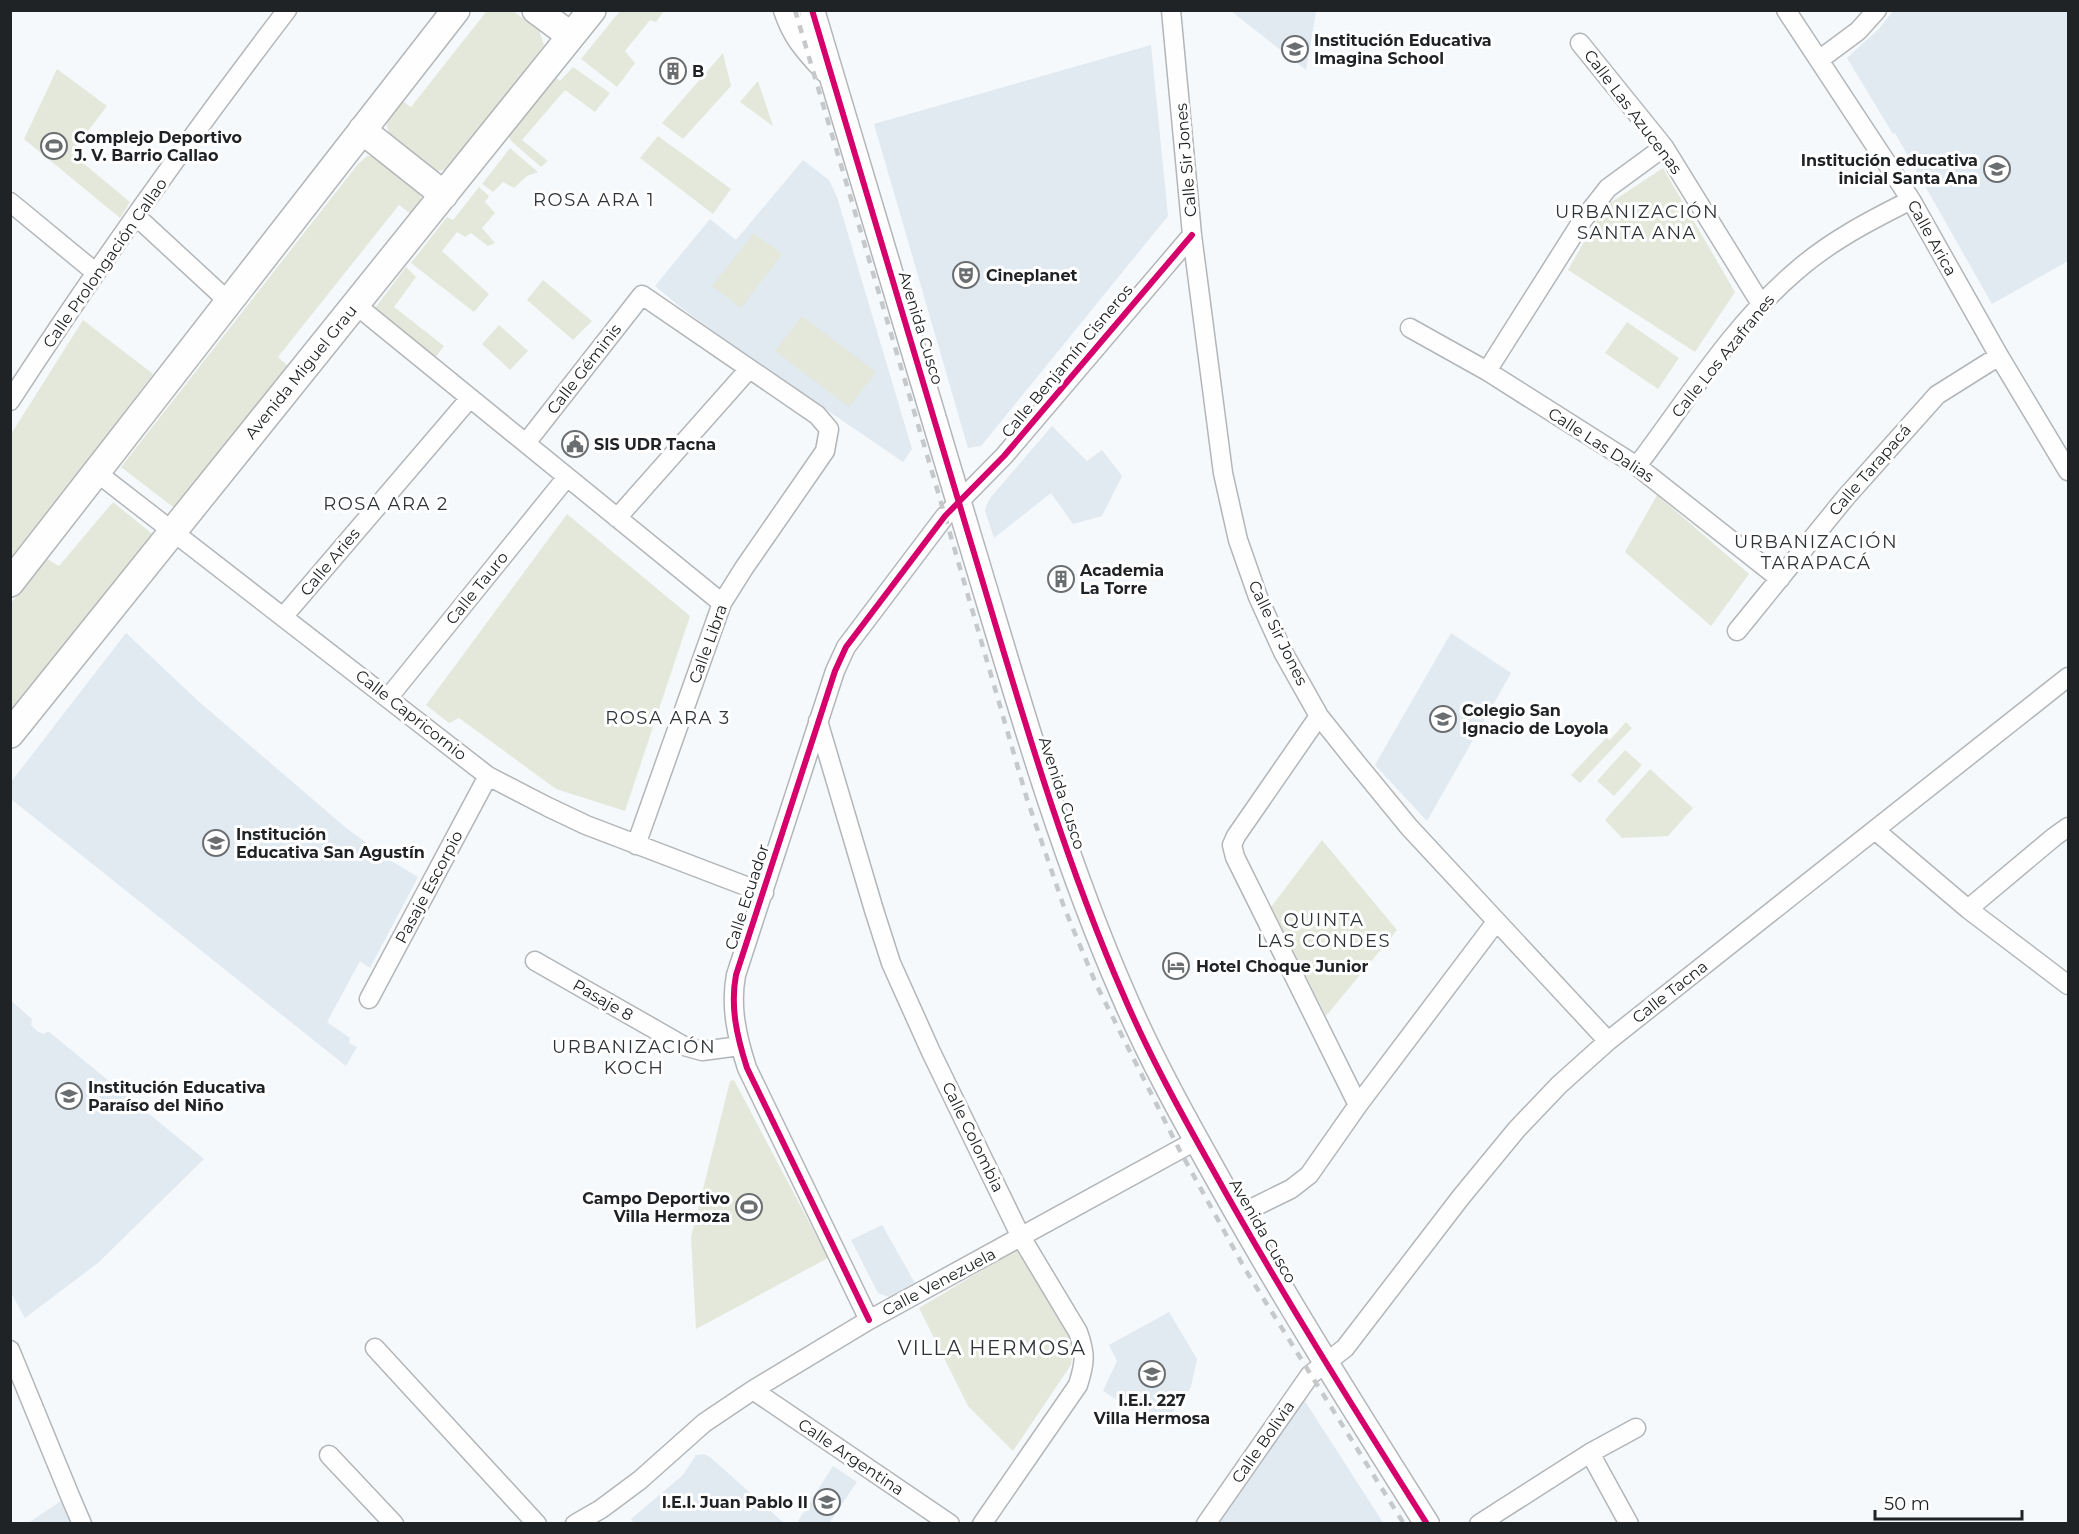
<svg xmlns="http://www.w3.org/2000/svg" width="2079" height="1534" viewBox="0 0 2079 1534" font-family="Montserrat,sans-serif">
<rect width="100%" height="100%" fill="#f5f9fc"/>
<path fill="#e1e9f1" d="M 1231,11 L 1316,11 L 1306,70 Z
M 1893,11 L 2068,11 L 2068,261 L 1992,304 L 1895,133 L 1893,134 L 1847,58 L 1879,29 Z
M 1151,45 L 1168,216 L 981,446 L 968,448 L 874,124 Z
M 803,160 L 829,180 L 837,197 L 912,449 L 903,462 L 749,357 L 679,306 L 655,286 L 710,219 L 736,240 Z
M 1052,426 L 1087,461 L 1102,450 L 1122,476 L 1102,516 L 1073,524 L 1051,493 L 994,538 L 985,511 L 986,506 L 991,497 Z
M 126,633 L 197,700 L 345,827 L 388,859 L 418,877 L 370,968 L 360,961 L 327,1022 L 350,1038 L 349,1043 L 357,1047 L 346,1066 L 11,799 L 11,782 Z
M 1451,633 L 1511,673 L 1427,821 L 1375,765 Z
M 10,1000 L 32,1019 L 31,1025 L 38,1032 L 44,1034 L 48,1031 L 204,1159 L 99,1262 L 25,1318 L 10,1291 Z
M 882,1225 L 915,1283 L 889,1297 L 878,1293 L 851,1240 Z
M 1169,1312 L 1197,1359 L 1191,1387 L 1161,1428 L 1103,1391 L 1117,1361 L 1109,1345 Z
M 1301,1395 L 1382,1521 L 1380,1524 L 1217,1524 Z
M 704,1454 L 710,1457 L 784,1523 L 635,1524 L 631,1519 L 683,1475 L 696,1455 Z
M 833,1466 L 857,1482 L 829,1523 L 801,1523 L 798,1521 Z
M 61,1501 L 72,1523 L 28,1523 Z"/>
<path fill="#e4e8da" d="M 485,11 L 513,11 L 539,30 L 544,45 L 451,166 C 444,171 439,172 430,169 L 389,134 L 386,121 L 401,100 L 411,107 L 486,12 Z
M 620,11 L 664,11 L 656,22 L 650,20 L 625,51 L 635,63 L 617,87 L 581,59 Z
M 723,53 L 731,86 L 683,139 L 662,123 Z
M 573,67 L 610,93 L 595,112 L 565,90 L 522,140 L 548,161 L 541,167 L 511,141 L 508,134 L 555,77 L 560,81 Z
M 57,69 L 107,106 L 71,153 L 130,202 L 120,218 L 24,139 Z
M 758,81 L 773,126 L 740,102 Z
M 658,136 L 731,189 L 713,214 L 640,158 Z
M 510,148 L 538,172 L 527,176 L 514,188 L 503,182 L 493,192 L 482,184 Z
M 367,156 L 378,156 L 420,188 L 421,201 L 412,215 L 399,205 L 278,357 L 290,368 L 177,510 L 121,467 L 358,164 Z
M 1663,168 L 1735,292 L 1695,352 L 1568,270 L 1604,207 Z
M 479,187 L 489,196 L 485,202 L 495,213 L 482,228 L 495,243 L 488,246 L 471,233 L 465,237 L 457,232 L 442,251 L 489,294 L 474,312 L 411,263 L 447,217 L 453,220 Z
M 754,233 L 782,254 L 741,308 L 712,286 Z
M 406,267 L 416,277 L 394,307 L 444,346 L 435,358 L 372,312 Z
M 543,280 L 592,321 L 573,340 L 527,300 Z
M 802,316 L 876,372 L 849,407 L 775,351 Z
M 83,320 L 153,374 L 11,563 L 11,434 Z
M 1627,322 L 1679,358 L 1658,389 L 1605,353 Z
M 499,325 L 528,351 L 510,370 L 482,344 Z
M 1657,495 L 1749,574 L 1711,626 L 1625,552 Z
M 113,502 L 155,536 L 11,716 L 11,603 L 47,559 L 59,566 Z
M 567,514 L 690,616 L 625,811 L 556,789 L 459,718 L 449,723 L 426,705 Z
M 1626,722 L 1632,728 L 1580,783 L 1571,775 L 1606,738 L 1610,740 Z
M 1625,750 L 1642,765 L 1614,796 L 1597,781 Z
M 1650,769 L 1693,808 L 1668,836 L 1622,838 L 1605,820 Z
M 1322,840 L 1397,930 L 1326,1016 L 1271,907 Z
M 734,1080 L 828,1258 L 696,1329 L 691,1237 L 730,1081 Z
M 1021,1247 L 1070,1336 L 1073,1350 L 1071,1365 L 1013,1451 L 968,1406 L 919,1308 Z"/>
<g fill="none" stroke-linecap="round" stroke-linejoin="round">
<defs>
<path id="minor" d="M 1171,10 L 1192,235 L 1223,473 L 1238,540 L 1258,597 L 1283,652 L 1319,716 L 1359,766 L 1409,827 L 1608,1041
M 1786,10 L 1911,200 L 1999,356 L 2068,471
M 1580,43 L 1664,147 L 1761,304
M 1819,60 L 1858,31 L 1877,10
M 10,202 L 95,272
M 137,217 L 229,302
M 356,305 L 722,603
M 1410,328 L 1487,371 L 1637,466 L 1780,579
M 1487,371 L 1582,221 L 1608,188 L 1664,147
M 10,401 C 97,267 190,137 287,10
M 526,443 L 642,295 L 817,415 L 829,429 L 825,451 L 744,568 L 722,603 L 636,845
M 1637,466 C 1687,400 1732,326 1795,272 C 1830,241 1871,220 1911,200
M 96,472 L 488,776 L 548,807 L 586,825 L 764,893
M 617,518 L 749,369
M 283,617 L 470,398
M 1737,631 L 1846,497 L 1937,395 L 1999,356
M 388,698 L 567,477
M 1319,716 L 1236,836 L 1232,845 L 1235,857 L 1358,1105
M 818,721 L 874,910 L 891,963 L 931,1052 L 1021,1237 L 1078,1332 C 1086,1354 1085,1363 1078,1385 L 982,1524
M 1875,830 L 1968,909 L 2068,985
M 1968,909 L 2054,837 L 2068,827
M 535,961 L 684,1046 L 702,1051 L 740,1046
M 369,999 L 488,776
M 1238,1215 L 1291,1189 L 1309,1175 L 1358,1105 L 1496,922
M 869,1320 L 747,1068 C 737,1037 730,1007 736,975 L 835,671 L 846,647 L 945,516 L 1004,456 L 1192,235
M 375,1348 L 537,1524
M 10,1350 L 70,1496 L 82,1524
M 753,1390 L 950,1524
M 1590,1453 L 1629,1524
M 329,1455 L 394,1524
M 575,1524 L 601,1509 L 640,1480 L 704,1423 L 753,1390 L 869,1320 L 1197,1140
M 1206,1524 L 1310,1375 L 1345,1348 L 1461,1197 L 1517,1129 L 1559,1085 L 1608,1041 L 2068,677
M 1479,1524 L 1590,1453 L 1636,1428"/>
<path id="secondary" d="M 786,10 C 795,37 807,49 826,70
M 812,10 C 864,184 917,358 968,533 C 1015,688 1058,845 1123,994 C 1149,1055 1181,1113 1213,1170 C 1280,1291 1353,1407 1427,1524"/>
<path id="primary" d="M 536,10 L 571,36
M 362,130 L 444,195
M 10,583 L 456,10
M 10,734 L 592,10"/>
</defs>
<use href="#minor" stroke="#b3b6b8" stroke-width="21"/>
<use href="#secondary" stroke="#b3b6b8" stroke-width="27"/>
<use href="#primary" stroke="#b3b6b8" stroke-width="30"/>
<use href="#minor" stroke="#fefeff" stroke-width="18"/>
<use href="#secondary" stroke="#fefeff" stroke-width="24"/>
<use href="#primary" stroke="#fefeff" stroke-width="27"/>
<path stroke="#c7c8c9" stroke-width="4.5" stroke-dasharray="8 8" stroke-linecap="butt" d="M 795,10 L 938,492 L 1027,799 L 1064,907 L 1096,984 L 1179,1149 L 1245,1269 L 1404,1524"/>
<defs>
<path id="cycleway" d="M 812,10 C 864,184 917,358 968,533 C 1015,688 1058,845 1123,994 C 1149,1055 1181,1113 1213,1170 C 1280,1291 1353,1407 1427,1524
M 869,1320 L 747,1068 C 737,1037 730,1007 736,975 L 835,671 L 846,647 L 945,516 L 1004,456 L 1192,235"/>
</defs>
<use href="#cycleway" stroke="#fff" stroke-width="10"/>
<use href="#cycleway" stroke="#d6006c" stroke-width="6"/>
</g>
<defs>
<symbol id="school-ring" viewBox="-11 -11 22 22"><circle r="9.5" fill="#fff" stroke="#6b6e70" stroke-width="1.5"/><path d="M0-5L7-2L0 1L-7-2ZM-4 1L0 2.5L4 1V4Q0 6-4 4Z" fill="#6b6e70"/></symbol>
<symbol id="building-ring" viewBox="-11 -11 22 22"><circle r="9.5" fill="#fff" stroke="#6b6e70" stroke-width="1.5"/><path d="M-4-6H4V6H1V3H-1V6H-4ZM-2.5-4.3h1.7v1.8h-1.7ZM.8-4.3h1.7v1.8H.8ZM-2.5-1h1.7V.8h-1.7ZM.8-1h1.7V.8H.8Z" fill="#6b6e70"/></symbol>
<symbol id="stadium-ring" viewBox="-11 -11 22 22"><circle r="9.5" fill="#fff" stroke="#6b6e70" stroke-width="1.5"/><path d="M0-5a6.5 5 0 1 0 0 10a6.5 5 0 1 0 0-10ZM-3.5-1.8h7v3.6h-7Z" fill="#6b6e70"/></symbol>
<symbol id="theatre-ring" viewBox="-11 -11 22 22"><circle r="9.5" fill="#fff" stroke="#6b6e70" stroke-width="1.5"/><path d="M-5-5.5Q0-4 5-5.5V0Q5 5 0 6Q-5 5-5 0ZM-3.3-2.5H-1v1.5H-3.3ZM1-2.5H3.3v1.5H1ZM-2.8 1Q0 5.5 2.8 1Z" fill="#6b6e70"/></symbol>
<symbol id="civic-ring" viewBox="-11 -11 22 22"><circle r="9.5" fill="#fff" stroke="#6b6e70" stroke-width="1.5"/><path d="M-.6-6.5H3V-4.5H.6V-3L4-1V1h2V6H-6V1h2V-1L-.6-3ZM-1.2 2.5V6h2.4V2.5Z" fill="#6b6e70"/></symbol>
<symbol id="hotel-ring" viewBox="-11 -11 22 22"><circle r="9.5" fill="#fff" stroke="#6b6e70" stroke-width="1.5"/><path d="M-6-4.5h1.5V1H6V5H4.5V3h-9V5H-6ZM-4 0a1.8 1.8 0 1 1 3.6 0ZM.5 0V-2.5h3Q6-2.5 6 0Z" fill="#6b6e70"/></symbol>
</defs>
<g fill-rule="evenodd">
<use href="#school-ring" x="1280" y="34" width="30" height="30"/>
<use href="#building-ring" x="658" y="56" width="30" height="30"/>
<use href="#stadium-ring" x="39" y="131" width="30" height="30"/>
<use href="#school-ring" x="1982" y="154" width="30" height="30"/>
<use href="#theatre-ring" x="951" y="260" width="30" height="30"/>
<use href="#civic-ring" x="560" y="429" width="30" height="30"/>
<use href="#building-ring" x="1046" y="564" width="30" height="30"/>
<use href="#school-ring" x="1428" y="704" width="30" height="30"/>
<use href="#school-ring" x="201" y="828" width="30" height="30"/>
<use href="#hotel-ring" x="1161" y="951" width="30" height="30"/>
<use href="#school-ring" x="54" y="1081" width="30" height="30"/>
<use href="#stadium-ring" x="734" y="1192" width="30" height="30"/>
<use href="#school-ring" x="1137" y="1359" width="30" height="30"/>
<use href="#school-ring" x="812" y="1487" width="30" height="30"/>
</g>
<g text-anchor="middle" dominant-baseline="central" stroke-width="6" stroke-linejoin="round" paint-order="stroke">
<g font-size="16" font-weight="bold" fill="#202325" stroke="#fff" text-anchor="start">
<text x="1314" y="40">Institución Educativa<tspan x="1314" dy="18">Imagina School</tspan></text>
<text x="692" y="71">B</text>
<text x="74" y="137">Complejo Deportivo<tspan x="74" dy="18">J. V. Barrio Callao</tspan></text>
<text x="1978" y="160" text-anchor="end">Institución educativa<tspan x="1978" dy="18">inicial Santa Ana</tspan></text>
<text x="986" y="275">Cineplanet</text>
<text x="594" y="444">SIS UDR Tacna</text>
<text x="1080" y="570">Academia<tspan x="1080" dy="18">La Torre</tspan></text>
<text x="1462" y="710">Colegio San<tspan x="1462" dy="18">Ignacio de Loyola</tspan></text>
<text x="236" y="834">Institución<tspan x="236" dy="18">Educativa San Agustín</tspan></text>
<text x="1196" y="966">Hotel Choque Junior</text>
<text x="88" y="1087">Institución Educativa<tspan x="88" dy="18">Paraíso del Niño</tspan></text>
<text x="730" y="1198" text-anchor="end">Campo Deportivo<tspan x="730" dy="18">Villa Hermoza</tspan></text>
<text x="1152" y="1400" text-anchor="middle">I.E.I. 227<tspan x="1152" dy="18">Villa Hermosa</tspan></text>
<text x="808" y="1502" text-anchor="end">I.E.I. Juan Pablo II</text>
</g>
<g font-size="16" fill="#202325" stroke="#fff">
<text transform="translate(1633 112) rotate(53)">Calle Las Azucenas</text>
<text transform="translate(1186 160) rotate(-95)">Calle Sir Jones</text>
<text transform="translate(1932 238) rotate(61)">Calle Arica</text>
<text transform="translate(105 263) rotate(-55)">Calle Prolongación Callao</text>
<text transform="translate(921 328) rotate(73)">Avenida Cusco</text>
<text transform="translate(1723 356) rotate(-51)">Calle Los Azafranes</text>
<text transform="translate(1067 361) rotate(-50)">Calle Benjamín Cisneros</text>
<text transform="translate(584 369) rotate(-52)">Calle Géminis</text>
<text transform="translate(301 372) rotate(-51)">Avenida Miguel Grau</text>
<text transform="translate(1601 445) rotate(33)">Calle Las Dalias</text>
<text transform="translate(1870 470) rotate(-49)">Calle Tarapacá</text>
<text transform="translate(330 562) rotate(-50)">Calle Aries</text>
<text transform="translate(477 588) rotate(-51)">Calle Tauro</text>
<text transform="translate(1278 633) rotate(64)">Calle Sir Jones</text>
<text transform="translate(708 644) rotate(-70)">Calle Libra</text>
<text transform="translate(411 715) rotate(38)">Calle Capricornio</text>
<text transform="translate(1062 793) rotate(72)">Avenida Cusco</text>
<text transform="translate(429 887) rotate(-62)">Pasaje Escorpio</text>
<text transform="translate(747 897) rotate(-72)">Calle Ecuador</text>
<text transform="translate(1670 992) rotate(-38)">Calle Tacna</text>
<text transform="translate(603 1000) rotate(30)">Pasaje 8</text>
<text transform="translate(973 1137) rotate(64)">Calle Colombia</text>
<text transform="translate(1263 1231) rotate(60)">Avenida Cusco</text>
<text transform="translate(939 1282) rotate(-28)">Calle Venezuela</text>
<text transform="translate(1263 1442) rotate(-55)">Calle Bolivia</text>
<text transform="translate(851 1457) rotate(34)">Calle Argentina</text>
</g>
<g font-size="18" letter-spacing="1.5" fill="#2d3337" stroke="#fff">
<text x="594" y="200">ROSA ARA 1</text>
<text x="1637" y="212">URBANIZACIÓN<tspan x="1637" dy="21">SANTA ANA</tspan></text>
<text x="386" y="504">ROSA ARA 2</text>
<text x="1816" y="542">URBANIZACIÓN<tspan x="1816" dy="21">TARAPACÁ</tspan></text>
<text x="668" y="718">ROSA ARA 3</text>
<text x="1324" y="920">QUINTA<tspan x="1324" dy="21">LAS CONDES</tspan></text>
<text x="634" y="1047">URBANIZACIÓN<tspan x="634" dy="21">KOCH</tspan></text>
</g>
<g font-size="20" letter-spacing="1.5" fill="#2d3337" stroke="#fff">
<text x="992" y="1348">VILLA HERMOSA</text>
</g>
</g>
<rect width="2079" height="1534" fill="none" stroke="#202325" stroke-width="24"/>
<path d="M1875 1510v9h147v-9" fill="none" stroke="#202325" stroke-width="3"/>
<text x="1884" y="1510" font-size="18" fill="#202325" stroke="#ffffff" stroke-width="4.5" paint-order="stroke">50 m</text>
</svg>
